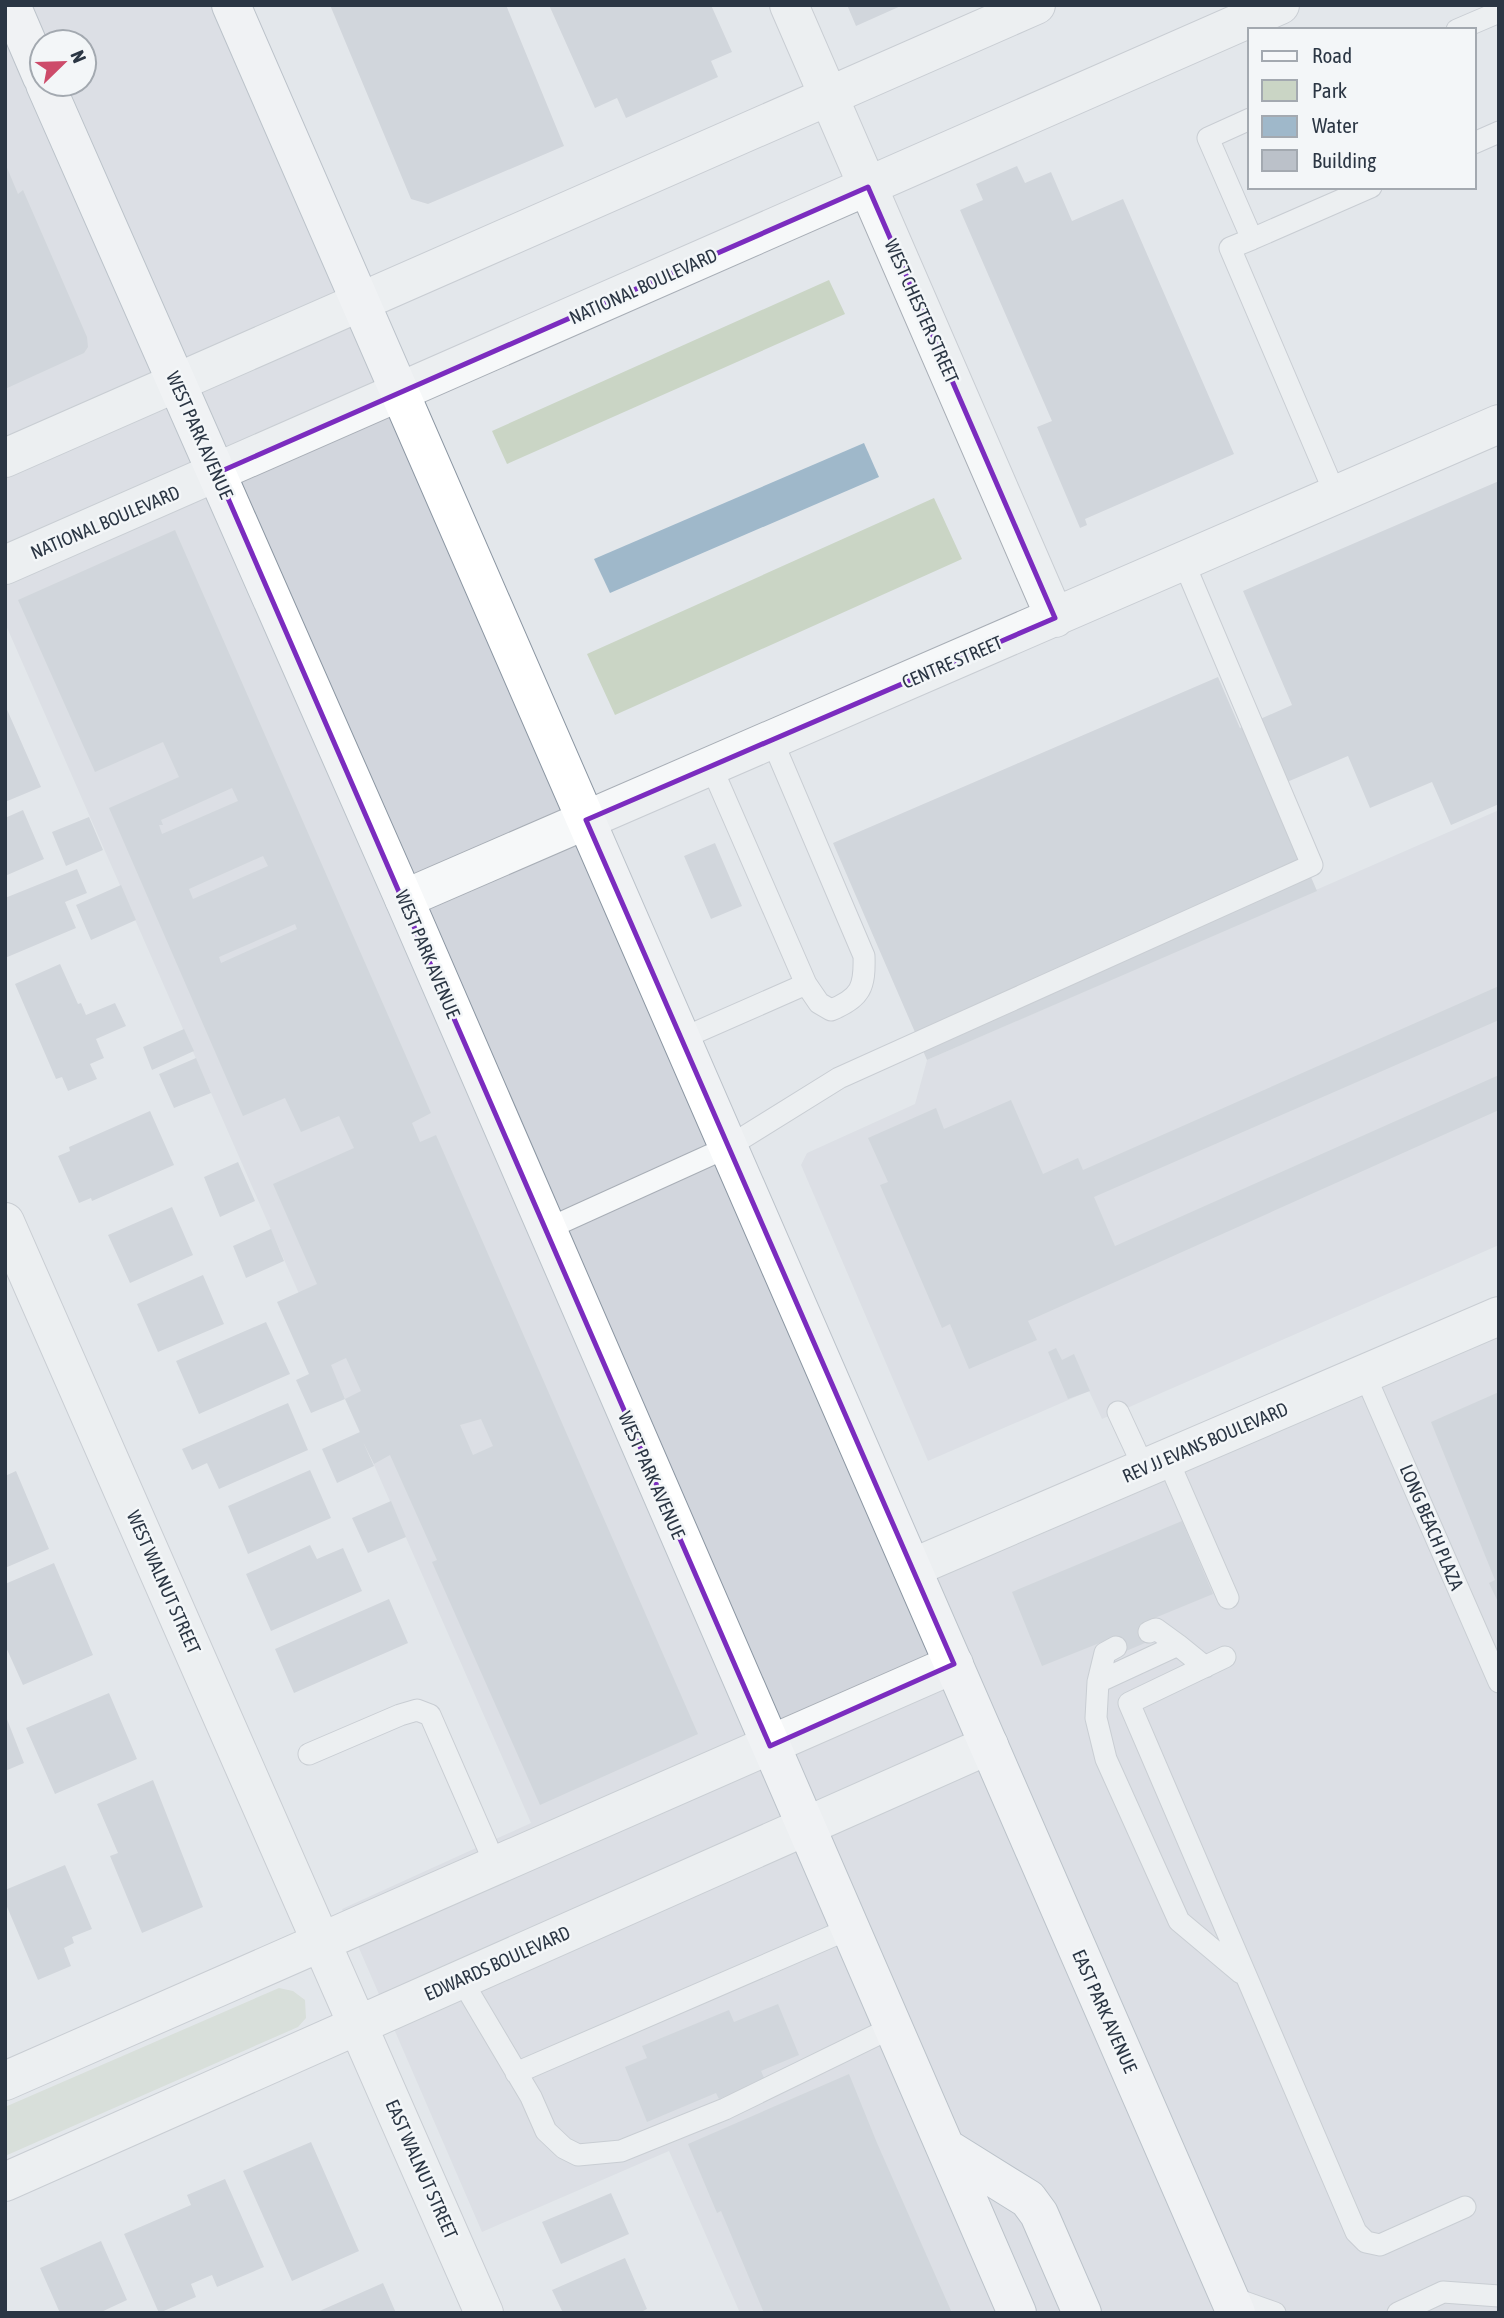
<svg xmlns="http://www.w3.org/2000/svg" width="1504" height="2318" viewBox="0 0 1504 2318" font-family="'Asap Condensed',sans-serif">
<rect width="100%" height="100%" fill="#e3e7eb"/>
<path fill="#d2d6dd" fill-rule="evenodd" d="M 5,5 L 242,5 L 912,1567 L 1499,1318 L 1499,2313 L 740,2313 L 669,2151 L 482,2232 L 342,1909 L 531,1823 L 5,623 ZM 42,42 L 84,42 L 84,84 L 42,84 Z
M 1499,810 L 1499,1245 L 1102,1419 L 1089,1391 L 928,1461 L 801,1165 L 807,1153 L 915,1104 L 927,1060 Z"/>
<path fill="#cad5c5" d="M 829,280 L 845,314 L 507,464 L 492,431 Z
M 934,498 L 962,559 L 615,715 L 587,654 Z
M 279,1988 L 293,1991 L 305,2000 L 306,2018 L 298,2027 L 5,2156 L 5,2107 Z"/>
<path fill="#9fb8ca" d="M 864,443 L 879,477 L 610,593 L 594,559 Z"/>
<path fill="#bbc1c9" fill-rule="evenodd" d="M 330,5 L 506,5 L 564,146 L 428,204 L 411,199 Z
M 549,5 L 711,5 L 732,52 L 711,61 L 718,77 L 626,118 L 617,98 L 595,108 Z
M 847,5 L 903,5 L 856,26 Z
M 5,163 L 18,194 L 23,190 L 87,337 L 88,347 L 84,353 L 5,389 Z
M 1017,166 L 1025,183 L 1051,172 L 1072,221 L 1123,199 L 1234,454 L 1085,519 L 1087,525 L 1080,528 L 1037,427 L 1052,421 L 960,210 L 983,200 L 976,184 Z
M 1499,481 L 1499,804 L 1451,825 L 1432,782 L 1370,808 L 1348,756 L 1273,788 L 1317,891 L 927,1060 L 833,843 L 1218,677 L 1240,728 L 1292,705 L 1243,591 Z
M 175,530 L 431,1113 L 412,1123 L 420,1142 L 436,1135 L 698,1734 L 540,1805 L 432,1562 L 437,1560 L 390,1455 L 374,1464 L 363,1442 L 374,1466 L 337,1483 L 322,1449 L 360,1432 L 345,1399 L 311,1413 L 296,1380 L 309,1374 L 277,1302 L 317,1284 L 273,1184 L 354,1148 L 339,1116 L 301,1132 L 285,1098 L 243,1116 L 109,808 L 179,777 L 163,742 L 95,772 L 18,600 ZM 232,788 L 238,801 L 162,834 L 159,825 L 163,825 L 161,820 ZM 263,856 L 268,866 L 193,899 L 189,889 ZM 295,924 L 297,929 L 221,963 L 219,957 ZM 346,1358 L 361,1391 L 345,1399 L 331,1365 ZM 481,1419 L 493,1446 L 473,1455 L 460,1425 Z
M 5,705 L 41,787 L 5,802 Z
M 23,810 L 44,859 L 5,876 L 5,818 Z
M 89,817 L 103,850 L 66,866 L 52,832 Z
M 715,843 L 742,906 L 711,919 L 684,856 Z
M 77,869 L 87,893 L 65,902 L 76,928 L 5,958 L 5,898 Z
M 121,885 L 136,920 L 91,940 L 76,905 Z
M 60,964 L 78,1004 L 81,1003 L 86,1015 L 115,1003 L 126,1026 L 96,1039 L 104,1058 L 90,1064 L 97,1079 L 68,1091 L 62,1077 L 56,1079 L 15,984 Z
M 1499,986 L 1499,1020 L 1094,1197 L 1115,1246 L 1499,1075 L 1499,1110 L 1028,1321 L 1037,1340 L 969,1369 L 950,1324 L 942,1328 L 880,1185 L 888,1182 L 868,1138 L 936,1108 L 944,1129 L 1011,1100 L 1043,1174 L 1078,1158 L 1083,1170 Z
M 184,1029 L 194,1051 L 152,1070 L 143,1047 Z
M 196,1058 L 211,1093 L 174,1108 L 159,1074 Z
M 150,1111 L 174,1165 L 92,1201 L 91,1198 L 79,1203 L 58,1156 L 70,1151 L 69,1147 Z
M 238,1162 L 255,1201 L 220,1217 L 204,1177 Z
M 172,1207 L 193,1255 L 130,1283 L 108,1235 Z
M 271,1229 L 284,1261 L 246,1278 L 233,1246 Z
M 203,1275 L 224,1324 L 158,1352 L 137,1304 Z
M 266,1322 L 290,1374 L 199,1414 L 176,1361 Z
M 1056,1348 L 1062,1360 L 1074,1354 L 1090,1391 L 1068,1399 L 1048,1352 Z
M 1499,1392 L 1499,1604 L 1489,1583 L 1495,1580 L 1431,1422 Z
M 288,1403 L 308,1450 L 219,1489 L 207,1463 L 192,1470 L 182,1449 Z
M 310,1470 L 331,1518 L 248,1554 L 228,1506 Z
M 16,1471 L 49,1549 L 5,1568 L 5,1476 Z
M 391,1501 L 406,1537 L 368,1553 L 352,1518 Z
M 1182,1521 L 1213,1594 L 1145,1622 L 1152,1640 L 1119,1654 L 1112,1638 L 1042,1666 L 1012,1592 Z
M 310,1545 L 317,1559 L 343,1548 L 362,1591 L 271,1631 L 246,1574 Z
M 54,1563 L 93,1655 L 23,1685 L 5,1645 L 5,1584 Z
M 389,1599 L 408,1643 L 294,1693 L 275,1649 Z
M 109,1693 L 137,1759 L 55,1794 L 26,1728 Z
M 5,1714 L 24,1763 L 5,1771 Z
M 153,1780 L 203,1907 L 142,1933 L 110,1856 L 118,1853 L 97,1804 Z
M 65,1865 L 92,1929 L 72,1937 L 74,1943 L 64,1948 L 71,1966 L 38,1980 L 5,1902 L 5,1890 Z
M 778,2004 L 799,2055 L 761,2071 L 765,2080 L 719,2099 L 716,2093 L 647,2122 L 625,2067 L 647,2058 L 642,2046 L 729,2010 L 734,2022 Z
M 849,2074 L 877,2143 L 952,2313 L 764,2313 L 721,2211 L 717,2213 L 688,2144 Z
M 311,2142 L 359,2251 L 292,2281 L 243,2171 Z
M 225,2179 L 264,2267 L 217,2287 L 212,2275 L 191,2284 L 196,2297 L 159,2313 L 124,2234 L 191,2205 L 187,2195 Z
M 611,2193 L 629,2234 L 561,2264 L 542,2222 Z
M 101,2241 L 127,2300 L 99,2313 L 60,2313 L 40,2268 Z
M 625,2258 L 647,2309 L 639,2313 L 563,2313 L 552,2290 Z
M 383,2283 L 396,2313 L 315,2313 Z"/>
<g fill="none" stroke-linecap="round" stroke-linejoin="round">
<defs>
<path id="lane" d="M 1457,30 L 1499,12
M 1250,119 L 1208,138 L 1252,239 L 1371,187
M 1474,143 L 1499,132
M 1252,239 L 1230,248 L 1336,496
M 711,766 L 806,984 L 819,1003 L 831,1010 C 861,998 865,987 864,956 L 772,740
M 681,1039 L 806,984
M 545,1230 L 728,1147 L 839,1078 L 1312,865 L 1184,563
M 1364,1373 L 1499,1682
M 1118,1412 L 1144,1468
M 1167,1458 L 1228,1598
M 1149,1632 L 1156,1629 L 1178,1645
M 1225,1657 L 1129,1703 L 1356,2232 L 1366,2242 L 1380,2245 L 1465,2207
M 1205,1667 L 1178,1645 L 1098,1682 L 1096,1718 L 1106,1759 L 1179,1921 L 1241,1973
M 1098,1682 L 1105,1653 L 1116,1647
M 309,1754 L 400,1715 L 417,1710 L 430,1715 L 496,1866
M 461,1979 L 531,2097 L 546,2131 L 564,2148 L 578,2155 L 621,2151 L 725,2109 L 893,2027
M 516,2073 L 851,1928
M 1230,2297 L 1275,2313
M 1398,2313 L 1443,2292 L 1499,2296"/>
<path id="street" d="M 789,5 L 1055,618
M 5,458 L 1036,5
M 5,565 L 1280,5
M 404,899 L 1499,424
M 5,1222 L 484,2313
M 912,1568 L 1499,1316
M 5,2081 L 954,1664
M 5,2182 L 989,1745"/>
<path id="highway" d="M 11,5 L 42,77
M 231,5 L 1236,2313
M 45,84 L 404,899 L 1017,2313
M 946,2148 L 1028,2199 L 1039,2214 L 1082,2313"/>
</defs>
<use href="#lane" stroke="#a8aeb6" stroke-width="23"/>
<use href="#street" stroke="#a8aeb6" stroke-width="40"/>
<use href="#highway" stroke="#8b96a2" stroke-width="40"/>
<use href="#lane" stroke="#f6f8f9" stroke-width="21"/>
<use href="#street" stroke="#f6f8f9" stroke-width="38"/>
<use href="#highway" stroke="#fff" stroke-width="38"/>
</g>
<path d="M0 0H1504V2318H0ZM 868,187 L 1055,618 L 586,820 L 954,1664 L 770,1746 L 217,473 Z" fill="#e3e7eb" fill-opacity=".55" fill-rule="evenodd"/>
<path fill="none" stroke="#7b2cbf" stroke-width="5" stroke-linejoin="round" d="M 868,187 L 1055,618 L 586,820 L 954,1664 L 770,1746 L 217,473 Z"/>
<g text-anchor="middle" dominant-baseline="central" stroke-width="5" stroke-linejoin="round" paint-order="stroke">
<g font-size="19" fill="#2b3644" stroke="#f3f6f8">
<text transform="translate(643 286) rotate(-24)">NATIONAL BOULEVARD</text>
<text transform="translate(922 311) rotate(66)">WEST CHESTER STREET</text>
<text transform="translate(200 435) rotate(66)">WEST PARK AVENUE</text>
<text transform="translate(105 522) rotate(-23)">NATIONAL BOULEVARD</text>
<text transform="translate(952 662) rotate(-23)">CENTRE STREET</text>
<text transform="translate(428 954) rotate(67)">WEST PARK AVENUE</text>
<text transform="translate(1205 1442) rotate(-23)">REV JJ EVANS BOULEVARD</text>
<text transform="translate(652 1475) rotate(66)">WEST PARK AVENUE</text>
<text transform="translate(1432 1527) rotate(67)">LONG BEACH PLAZA</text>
<text transform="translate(164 1582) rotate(66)">WEST WALNUT STREET</text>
<text transform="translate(497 1963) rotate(-24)">EDWARDS BOULEVARD</text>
<text transform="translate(1105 2011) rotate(66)">EAST PARK AVENUE</text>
<text transform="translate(422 2169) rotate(66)">EAST WALNUT STREET</text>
</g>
</g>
<rect width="1504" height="2318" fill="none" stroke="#2b3644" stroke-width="14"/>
<rect x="1248" y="28" width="228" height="161" fill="#f3f6f8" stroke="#a3a9b0" stroke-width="2"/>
<rect x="1262" y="51" width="35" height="10" fill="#f6f8f9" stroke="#a3a9b0" stroke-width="2"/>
<text x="1312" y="63" font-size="21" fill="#2b3644">Road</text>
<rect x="1262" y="80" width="35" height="21" fill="#cad5c5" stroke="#a3a9b0" stroke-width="2"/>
<text x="1312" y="98" font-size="21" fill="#2b3644">Park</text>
<rect x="1262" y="116" width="35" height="21" fill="#9fb8ca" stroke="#a3a9b0" stroke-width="2"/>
<text x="1312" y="133" font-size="21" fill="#2b3644">Water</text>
<rect x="1262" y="150" width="35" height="21" fill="#bbc1c9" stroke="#a3a9b0" stroke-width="2"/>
<text x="1312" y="168" font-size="21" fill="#2b3644">Building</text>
<g transform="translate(63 63) rotate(67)"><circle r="33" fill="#f3f6f8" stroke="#a3a9b0" stroke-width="2"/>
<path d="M0-5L12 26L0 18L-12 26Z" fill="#cd4b6a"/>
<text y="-10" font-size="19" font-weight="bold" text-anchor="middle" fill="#2b3644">N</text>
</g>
</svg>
